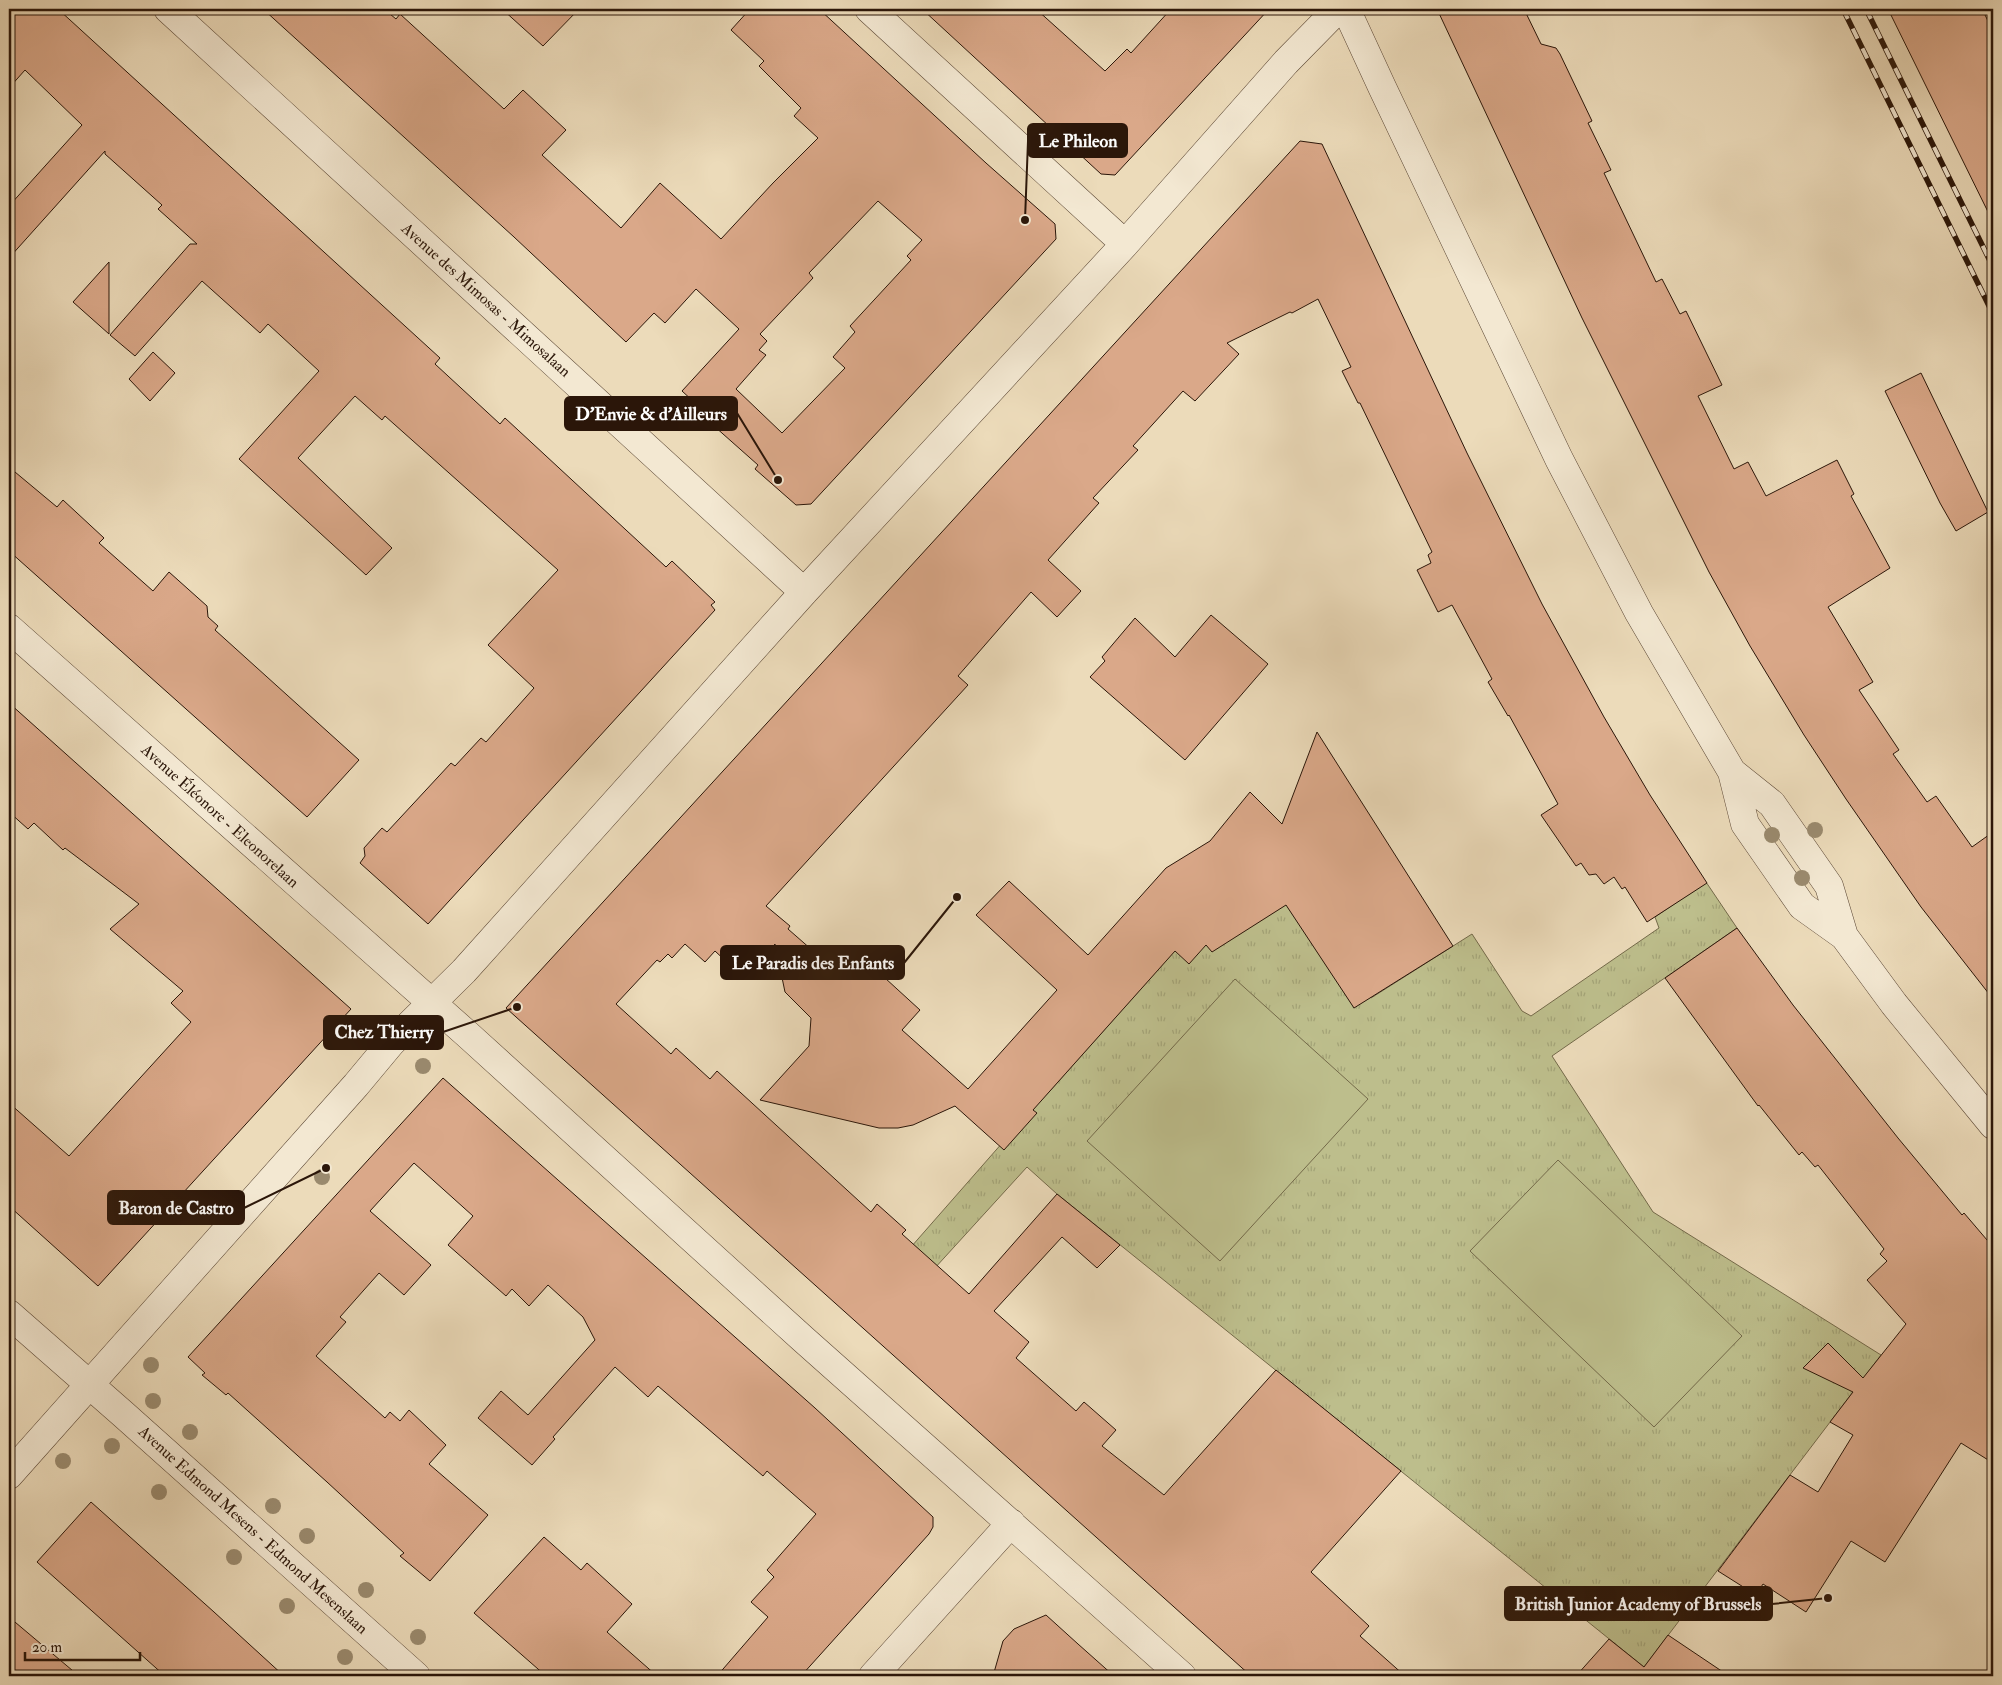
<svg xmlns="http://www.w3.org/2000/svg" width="2002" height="1685" viewBox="0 0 2002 1685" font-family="'IM FELL Double Pica',serif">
<defs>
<pattern id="park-tufts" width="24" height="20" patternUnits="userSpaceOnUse" patternTransform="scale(1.25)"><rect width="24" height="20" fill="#bdbe8c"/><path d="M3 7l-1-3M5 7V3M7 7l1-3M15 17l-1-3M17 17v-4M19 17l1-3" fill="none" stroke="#a3a377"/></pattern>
</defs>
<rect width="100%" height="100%" fill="#ecdbba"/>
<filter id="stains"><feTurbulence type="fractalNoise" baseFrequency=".004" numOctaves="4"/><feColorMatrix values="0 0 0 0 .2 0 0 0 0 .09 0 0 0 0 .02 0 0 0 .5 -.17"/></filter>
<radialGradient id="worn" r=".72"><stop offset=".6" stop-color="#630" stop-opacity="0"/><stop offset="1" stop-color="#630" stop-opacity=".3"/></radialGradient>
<path fill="url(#park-tufts)" stroke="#746a4a" d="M 1294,875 L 1371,998 L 1472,934 L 1522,1011 L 1531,1016 L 1659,928 L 1655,917 L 1706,882 L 1737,928 L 1552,1056 L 1653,1212 L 1881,1355 L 1644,1667 L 1057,1194 L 1027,1167 L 934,1269 L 911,1247 L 1032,1109 L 1048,1093 L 1204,918 Z"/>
<path fill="#bdbe8c" stroke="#746a4a" d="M 1235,979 L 1368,1099 L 1220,1261 L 1087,1141 Z
M 1558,1160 L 1742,1336 L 1654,1427 L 1470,1251 Z"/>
<path fill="#daa889" stroke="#2b1609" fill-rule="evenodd" d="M 9,9 L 58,9 L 440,358 L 435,364 L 500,424 L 505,418 L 666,567 L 672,561 L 715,602 L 711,605 L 715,610 L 428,924 L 360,863 L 365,856 L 364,848 L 382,828 L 387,832 L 451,763 L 455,766 L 481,738 L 486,742 L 534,688 L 488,645 L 558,570 L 385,416 L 382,420 L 355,396 L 298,458 L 392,548 L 366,575 L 239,459 L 319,371 L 268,324 L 260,333 L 202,281 L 135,356 L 110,335 L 190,244 L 197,244 L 158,209 L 162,205 L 105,154 L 105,151 L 9,258 L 9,206 L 82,125 L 25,70 L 9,88 Z
M 263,9 L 384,9 L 396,19 L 400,14 L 504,109 L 523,90 L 566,130 L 542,155 L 621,228 L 660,183 L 721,239 L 773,183 L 818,138 L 794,116 L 801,108 L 759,66 L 764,61 L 731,30 L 750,9 L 819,9 L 986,163 L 1055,224 L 1056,239 L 811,504 L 796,505 L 755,469 L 758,465 L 705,418 L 705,412 L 682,391 L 739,329 L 696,289 L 665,323 L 654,313 L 626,342 L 514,237 ZM 878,201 L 922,240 L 907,256 L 911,260 L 850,326 L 855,332 L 833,357 L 845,368 L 782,433 L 736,389 L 766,355 L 759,350 L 767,341 L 760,334 L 813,278 L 809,273 Z
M 502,9 L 579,9 L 543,46 Z
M 922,9 L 1036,9 L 1105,71 L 1127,49 L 1131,53 L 1171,9 L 1269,9 L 1115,175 L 1101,174 Z
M 1437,9 L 1524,9 L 1541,44 L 1556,48 L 1560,54 L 1592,121 L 1588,123 L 1611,170 L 1604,173 L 1656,282 L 1662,279 L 1680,314 L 1686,311 L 1722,385 L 1698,396 L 1734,469 L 1748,462 L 1766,496 L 1837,460 L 1854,494 L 1851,496 L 1890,568 L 1828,607 L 1873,682 L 1859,690 L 1899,750 L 1893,754 L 1927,802 L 1936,796 L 1972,847 L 1993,832 L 1993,999 L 1921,907 L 1846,799 L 1804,735 L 1750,646 L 1709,572 L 1582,318 Z
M 1888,9 L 1982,9 L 1993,31 L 1993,222 Z
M 1300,141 L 1322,144 L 1467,453 L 1542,604 L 1604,717 L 1650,795 L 1707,883 L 1647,922 L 1625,887 L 1622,889 L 1614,877 L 1604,884 L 1596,874 L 1589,875 L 1581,863 L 1576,866 L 1541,815 L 1558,804 L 1509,715 L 1508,716 L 1488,682 L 1492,679 L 1452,605 L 1438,612 L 1417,570 L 1431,563 L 1428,555 L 1432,552 L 1360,403 L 1358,403 L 1342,371 L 1351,367 L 1318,299 L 1292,313 L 1290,312 L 1227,343 L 1239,354 L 1195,401 L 1183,391 L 1133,446 L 1138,450 L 1093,498 L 1099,503 L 1048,560 L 1081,591 L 1057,617 L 1031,592 L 958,676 L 968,685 L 766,906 L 790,926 L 788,929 L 844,978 L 862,957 L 920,1010 L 902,1030 L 968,1089 L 1057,990 L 976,915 L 1009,881 L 1088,955 L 1166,868 L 1210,841 L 1250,792 L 1282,824 L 1317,732 L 1453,946 L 1354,1008 L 1286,905 L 1212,952 L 1206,945 L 1189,964 L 1175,951 L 1033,1110 L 1037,1113 L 1004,1150 L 955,1106 L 913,1125 L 898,1128 L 879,1128 L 760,1100 L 809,1046 L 811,1018 L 785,992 L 775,944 L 744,978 L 715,951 L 705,962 L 685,944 L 672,958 L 668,954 L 660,962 L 657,960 L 616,1004 L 671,1054 L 676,1048 L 710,1079 L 717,1071 L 871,1212 L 877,1204 L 906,1230 L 902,1234 L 969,1294 L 1057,1194 L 1120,1245 L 1097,1268 L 1062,1237 L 994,1311 L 1029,1342 L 1016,1358 L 1076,1411 L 1084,1402 L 1116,1430 L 1102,1446 L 1164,1495 L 1276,1370 L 1401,1471 L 1311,1572 L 1369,1626 L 1360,1636 L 1405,1676 L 1251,1676 L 506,1008 Z
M 109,262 L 109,334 L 73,302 Z
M 153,352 L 175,373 L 150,401 L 129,379 Z
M 1921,373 L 1988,512 L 1956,531 L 1940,503 L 1885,391 Z
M 9,467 L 57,507 L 63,500 L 104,538 L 99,543 L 153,591 L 169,572 L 207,606 L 208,617 L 218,626 L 215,630 L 359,760 L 307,817 L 9,551 Z
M 1211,615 L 1268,664 L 1185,760 L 1090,677 L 1105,661 L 1102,657 L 1135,618 L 1175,657 Z
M 9,703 L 351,1009 L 98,1286 L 9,1206 L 9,1103 L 69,1156 L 191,1022 L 171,1003 L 183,991 L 110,929 L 139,904 L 65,848 L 63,850 L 34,823 L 28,829 L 9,812 Z
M 1737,928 L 1793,1005 L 1898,1138 L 1962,1215 L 1964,1213 L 1993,1247 L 1993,1463 L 1961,1443 L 1885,1562 L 1851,1541 L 1806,1612 L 1763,1584 L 1756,1595 L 1718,1571 L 1790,1475 L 1818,1492 L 1853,1435 L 1830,1422 L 1853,1392 L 1803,1368 L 1828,1343 L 1863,1378 L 1906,1324 L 1867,1280 L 1887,1261 L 1880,1254 L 1884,1249 L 1818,1165 L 1815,1167 L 1802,1152 L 1799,1155 L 1759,1105 L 1758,1106 L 1665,978 Z
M 443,1078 L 815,1408 L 933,1517 L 933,1527 L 929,1534 L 801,1676 L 717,1676 L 768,1617 L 751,1602 L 774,1577 L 767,1570 L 816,1514 L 767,1471 L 763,1476 L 658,1386 L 648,1397 L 615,1367 L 553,1437 L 555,1439 L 532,1465 L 478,1418 L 501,1391 L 528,1415 L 595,1340 L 583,1317 L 548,1285 L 529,1306 L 512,1289 L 506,1296 L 448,1245 L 473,1216 L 414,1163 L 370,1211 L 431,1265 L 404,1295 L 379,1273 L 340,1317 L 346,1322 L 316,1356 L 385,1418 L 390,1412 L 400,1421 L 409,1410 L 446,1445 L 429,1464 L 488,1515 L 430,1581 L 400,1556 L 404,1553 L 327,1482 L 228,1393 L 226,1395 L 202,1375 L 205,1373 L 188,1357 Z
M 91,1502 L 214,1612 L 284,1676 L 165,1676 L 37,1562 Z
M 544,1537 L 581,1570 L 587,1563 L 632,1604 L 607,1632 L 657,1676 L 546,1676 L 474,1613 Z
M 1046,1615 L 1078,1644 L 1114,1676 L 993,1676 L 1003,1641 L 1014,1629 Z
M 9,1617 L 79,1676 L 9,1676 Z
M 1668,1635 L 1729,1676 L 1576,1676 L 1609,1639 L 1644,1667 Z"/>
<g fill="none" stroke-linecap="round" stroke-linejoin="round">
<defs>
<path id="minor" d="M 168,9 L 804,592
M 869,9 L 1125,244
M 1346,9 L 1382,87 L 1559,459 L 1639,613 L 1732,772 L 1745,824 L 1802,906 L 1844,936 L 1894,1004 L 1993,1125
M 9,628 L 468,1035 L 803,1339 L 1182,1676
M 1732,772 L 1772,804 L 1829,886 L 1844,936
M 9,1314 L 123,1414 L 416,1676
M 9,1475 L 356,1085 L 391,1043 L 464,971 L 804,592 L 1125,244 L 1286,62 L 1338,9
M 873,1676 L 1011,1523"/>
</defs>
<use href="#minor" stroke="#5b4735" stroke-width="29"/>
<use href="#minor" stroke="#f3e8d2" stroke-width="28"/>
<defs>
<path id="rail" d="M 1843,9 L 1993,314
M 1866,9 L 1993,267"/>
</defs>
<use href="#rail" stroke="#2b1609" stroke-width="5.5"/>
<use href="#rail" stroke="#f3e8d2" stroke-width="4" stroke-dasharray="11" stroke-linecap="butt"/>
</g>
<g fill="#9a8a6e">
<circle cx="1815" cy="830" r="8"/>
<circle cx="1772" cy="835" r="8"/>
<circle cx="1802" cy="878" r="8"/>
<circle cx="423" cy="1066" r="8"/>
<circle cx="322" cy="1177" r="8"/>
<circle cx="151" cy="1365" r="8"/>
<circle cx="153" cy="1401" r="8"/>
<circle cx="190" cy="1432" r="8"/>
<circle cx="112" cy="1446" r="8"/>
<circle cx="63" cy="1461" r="8"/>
<circle cx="159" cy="1492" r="8"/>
<circle cx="273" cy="1506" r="8"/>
<circle cx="307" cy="1536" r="8"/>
<circle cx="234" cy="1557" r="8"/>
<circle cx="366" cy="1590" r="8"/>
<circle cx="287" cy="1606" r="8"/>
<circle cx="418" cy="1637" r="8"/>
<circle cx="345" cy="1657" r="8"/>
</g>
<g text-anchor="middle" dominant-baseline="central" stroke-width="5" stroke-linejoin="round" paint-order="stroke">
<g font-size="16" fill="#2b1609" stroke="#f3e8d2">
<text transform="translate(486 300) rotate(42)">Avenue des Mimosas - Mimosalaan</text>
<text transform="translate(220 816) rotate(42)">Avenue Éléonore - Eleonorelaan</text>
<text transform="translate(253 1530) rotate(42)">Avenue Edmond Mesens - Edmond Mesenslaan</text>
</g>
</g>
<path fill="none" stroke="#2b1609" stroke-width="2" d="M1025 220L1028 141M778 480L737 413M957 897L904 963M517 1007L443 1032M326 1168L244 1208M1828 1598L1772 1604"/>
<g fill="#2b1609" stroke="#f3e8d2" stroke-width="2">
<circle cx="1025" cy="220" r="5"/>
<circle cx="778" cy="480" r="5"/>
<circle cx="957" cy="897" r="5"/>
<circle cx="517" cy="1007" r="5"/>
<circle cx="326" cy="1168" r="5"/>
<circle cx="1828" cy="1598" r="5"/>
</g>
<g fill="#2b1609" stroke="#2b1609" stroke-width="2">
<rect x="1028" y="124" width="99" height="33" rx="5"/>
<rect x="565" y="397" width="172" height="33" rx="5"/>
<rect x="721" y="946" width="183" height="33" rx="5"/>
<rect x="324" y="1016" width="119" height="33" rx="5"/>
<rect x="108" y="1191" width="136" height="33" rx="5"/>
<rect x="1505" y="1587" width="267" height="33" rx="5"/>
</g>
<g font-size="18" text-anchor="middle" font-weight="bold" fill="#fff">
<text x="1078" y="147">Le Phileon</text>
<text x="651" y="420">D'Envie &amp; d'Ailleurs</text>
<text x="813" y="969">Le Paradis des Enfants</text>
<text x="384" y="1038">Chez Thierry</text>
<text x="176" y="1214">Baron de Castro</text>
<text x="1638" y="1610">British Junior Academy of Brussels</text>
</g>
<rect width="2002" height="1685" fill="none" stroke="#ecdbba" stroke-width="30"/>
<rect x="10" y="10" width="1982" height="1665" fill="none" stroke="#2b1609" stroke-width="2.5"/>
<rect x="15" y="15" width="1972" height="1655" fill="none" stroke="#2b1609"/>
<path d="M25 1652v8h115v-8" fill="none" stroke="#2b1609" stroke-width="2.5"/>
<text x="32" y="1652" font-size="15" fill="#2b1609" stroke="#f3e8d2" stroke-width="4" paint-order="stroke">20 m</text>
<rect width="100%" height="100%" filter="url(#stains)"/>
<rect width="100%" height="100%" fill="url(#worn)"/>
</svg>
